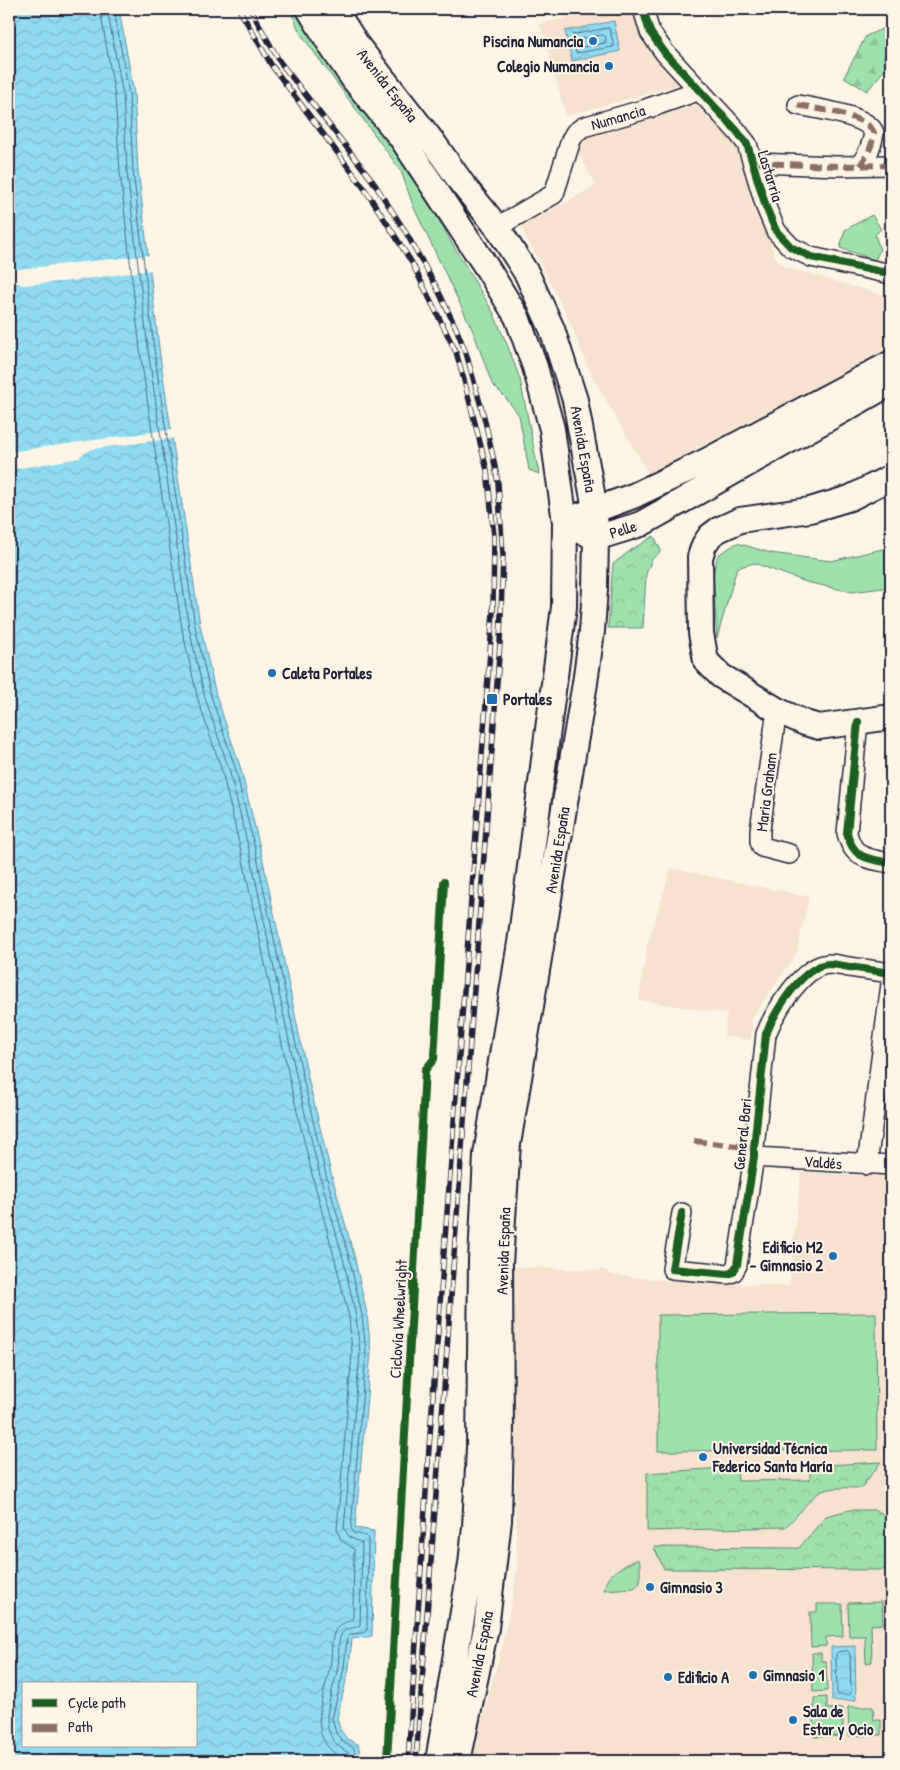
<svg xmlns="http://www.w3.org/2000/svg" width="900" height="1770" viewBox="0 0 900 1770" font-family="'Patrick Hand',sans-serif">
<defs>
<pattern id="forest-firs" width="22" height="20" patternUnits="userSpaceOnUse" patternTransform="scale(1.25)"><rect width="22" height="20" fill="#9ee1ac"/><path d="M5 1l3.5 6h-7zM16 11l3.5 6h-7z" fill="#88c195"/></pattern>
<pattern id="park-crowns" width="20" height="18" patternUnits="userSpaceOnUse" patternTransform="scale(1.25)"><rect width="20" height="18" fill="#9ee1ac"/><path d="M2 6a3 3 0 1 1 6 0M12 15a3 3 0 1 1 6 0" fill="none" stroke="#88c195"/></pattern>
<pattern id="water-waves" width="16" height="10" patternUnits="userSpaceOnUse" patternTransform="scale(1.25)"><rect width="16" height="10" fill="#90dbf1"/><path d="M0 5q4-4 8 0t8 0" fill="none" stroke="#7cbcd0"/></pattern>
</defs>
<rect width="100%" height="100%" fill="#fcf5e5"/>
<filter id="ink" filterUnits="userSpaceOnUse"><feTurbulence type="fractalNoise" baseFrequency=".02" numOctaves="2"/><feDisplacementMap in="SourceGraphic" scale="10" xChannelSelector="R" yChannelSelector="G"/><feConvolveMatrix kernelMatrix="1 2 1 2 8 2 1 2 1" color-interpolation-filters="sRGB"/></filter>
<g filter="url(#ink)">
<path fill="#f6e2ce" d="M 599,9 L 634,9 L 647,44 L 682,84 L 566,116 L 540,24 Z
M 696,105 L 731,141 L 747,165 L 774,255 L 785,267 L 891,297 L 891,345 L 854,367 L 696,449 L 649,475 L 591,374 L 568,317 L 520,225 L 565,203 L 596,185 L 576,149 L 583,138 Z
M 671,868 L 809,897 L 796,955 L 752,1017 L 751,1040 L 724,1036 L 727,1014 L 639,1000 L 647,946 Z
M 801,1172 L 891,1177 L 891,1761 L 471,1761 L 500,1654 L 513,1596 L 517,1570 L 513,1386 L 514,1267 L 604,1270 L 613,1275 L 663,1280 L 789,1286 Z"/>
<path fill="#9ee1ac" stroke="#608274" d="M 290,9 L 298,9 L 414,174 L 450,240 L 493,312 L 508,347 L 520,379 L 539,474 L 529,470 L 519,415 L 505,397 L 492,384 L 473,331 L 414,208 L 401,171 L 300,33 Z
M 872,215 L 881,229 L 875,235 L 880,250 L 875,260 L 840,248 L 845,230 Z
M 737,543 L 771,553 L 831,561 L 891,547 L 891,587 L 852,592 L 806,582 L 754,563 L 737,568 L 717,638 L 713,574 L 718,555 Z
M 876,1313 L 877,1450 L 658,1451 L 658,1315 Z
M 636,1560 L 639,1560 L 640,1563 L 640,1583 L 634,1588 L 604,1590 C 606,1573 622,1567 636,1560 Z
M 882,1602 L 883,1624 L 871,1625 L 872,1662 L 866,1663 L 865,1636 L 849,1636 L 848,1603 Z
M 817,1604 L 842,1604 L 843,1636 L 826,1637 L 826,1646 L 811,1647 L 810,1612 L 817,1612 Z
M 812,1653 L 821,1653 L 821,1661 L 826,1661 L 827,1691 L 813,1692 Z
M 827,1697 L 827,1709 L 843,1708 L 843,1736 L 814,1737 L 814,1698 Z
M 848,1707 L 873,1707 L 874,1720 L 881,1720 L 881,1735 L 849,1736 Z"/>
<path fill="url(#forest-firs)" stroke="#608274" d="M 891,25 L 891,62 L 867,91 L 844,77 L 866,36 Z"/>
<path fill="url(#park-crowns)" stroke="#608274" d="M 654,536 L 661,551 L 652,559 L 646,574 L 643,628 L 608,628 L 613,564 L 631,550 Z
M 881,1462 L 861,1488 C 850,1488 836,1487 825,1490 C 812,1493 797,1518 785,1527 L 647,1531 L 647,1473 L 737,1467 L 738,1481 L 810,1480 L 810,1466 Z
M 849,1510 L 875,1510 L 891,1518 L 891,1570 L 664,1569 L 654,1547 L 799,1548 L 826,1516 Z"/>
<path fill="url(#water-waves)" stroke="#6491a8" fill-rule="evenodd" d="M 9,9 L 119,9 L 134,93 L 138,170 L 160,356 L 200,625 L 216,695 L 240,766 L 262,856 L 309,1082 L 331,1173 L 354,1255 L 367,1314 L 371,1353 L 355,1528 L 374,1531 L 372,1636 L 352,1639 L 349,1669 L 337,1718 L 340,1729 L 347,1739 L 358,1744 L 362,1761 L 9,1761 ZM 24,1684 L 196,1684 L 196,1746 L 24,1746 Z
M 614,21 L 620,51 L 572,61 L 565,31 Z
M 855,1646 L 856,1700 L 832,1701 L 831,1647 Z"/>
<path fill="#fcf5e5" d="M 150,255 L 152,270 L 70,281 L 22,285 L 19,283 L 12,284 L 14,300 L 9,300 L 9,270 Z
M 173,429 L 176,438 L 92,449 L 80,456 L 80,458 L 9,470 L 9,452 Z"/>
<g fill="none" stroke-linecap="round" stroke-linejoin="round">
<path stroke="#4e6c84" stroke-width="1" d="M 100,9 L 115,96 L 120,172 L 141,358 L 182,629 L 198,700 L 222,771 L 243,860 L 291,1086 L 313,1178 L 335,1260 L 349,1317 L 352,1353 L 337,1529 L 341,1540 L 354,1549 L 353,1618 C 347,1623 339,1623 335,1631 C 330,1641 333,1655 330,1666 C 324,1698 304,1737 342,1758 L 343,1761
M 107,9 L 123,95 L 127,172 L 149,357 L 189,628 L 205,698 L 229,769 L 251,858 L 298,1084 L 320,1176 L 343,1258 L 356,1316 L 360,1353 L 344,1528 L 349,1537 L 362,1543 L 360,1625 C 355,1629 345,1627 341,1635 C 337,1644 340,1657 338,1666 C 333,1697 311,1733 349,1753 L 350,1761
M 114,9 L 129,94 L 133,171 L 155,357 L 195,626 L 211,696 L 235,767 L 257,857 L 304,1083 L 326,1175 L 349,1257 L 362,1315 L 366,1353 L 351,1528 L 354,1533 L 366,1536 L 368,1538 L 367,1630 C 362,1636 352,1631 347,1638 L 344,1668 L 332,1719 L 336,1733 L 344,1743 L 354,1748 L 357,1761
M 609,28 L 614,45 L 613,47 L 576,53 L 573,35 Z
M 603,35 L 606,37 L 605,43 L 583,47 L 580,45 L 579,41 L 581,39 Z
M 848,1651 L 850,1654 L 851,1693 L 849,1695 L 839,1695 L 837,1693 L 836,1654 L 838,1652 Z"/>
<defs>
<path id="minor" d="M 643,9 L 650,32 L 665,53 L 736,130 L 747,144 L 766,207 L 776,231 L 791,247 L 811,257 L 891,274
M 798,105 C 816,109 868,115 874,133 C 872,146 868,155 860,165
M 754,163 L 838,166 L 891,165
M 497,227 L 554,194 L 571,140 L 575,133 L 583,127 L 646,109 L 700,90
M 777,710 L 760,830 L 760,841 L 762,847 L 789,854
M 858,722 L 847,833 C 853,859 868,859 891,863
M 754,1157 L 891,1165
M 867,1165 L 891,984
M 682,1213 L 672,1269 L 728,1274 L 733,1272 L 737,1265 L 754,1157 L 754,1148 L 766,1034 C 775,1011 803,965 829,964 C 835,964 843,966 849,967 C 863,969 877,971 891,973"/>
<path id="major" d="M 309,9 L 333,49 L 354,80 L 402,139 L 489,271 L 517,317 L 535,367 L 552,429 L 565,522 L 564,607 L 520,943 L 486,1155 L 481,1260 L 479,1448 L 475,1527 L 471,1564 L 438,1761
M 334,9 L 359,48 L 435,145 L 463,185 L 497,227 L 527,274 L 552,329 L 575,400 L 595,509 L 596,538 L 595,589 L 592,631 L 585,683 L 508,1144 L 500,1263 L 501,1435 L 499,1521 L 486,1628 L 458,1761
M 891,477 L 850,498 L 810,510 L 740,520 L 718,530 L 710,536 L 704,545 L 700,557 L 701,633 L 706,661 L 721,676 L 777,710 L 805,723 L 819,727 L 891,717
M 581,515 L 633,496 L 706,461 L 891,363
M 582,531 L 596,538 L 641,524 L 891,383"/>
</defs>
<use href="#minor" stroke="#22223b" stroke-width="22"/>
<use href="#major" stroke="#22223b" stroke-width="28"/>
<use href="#minor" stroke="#fcf5e5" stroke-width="19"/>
<use href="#major" stroke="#fcf5e5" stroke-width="24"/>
<defs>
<path id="rail" d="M 239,9 L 272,66 L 364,188 L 392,231 L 412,263 L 456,352 L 464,380 L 487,470 L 494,536 L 493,612 L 429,1448 L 408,1761
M 250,9 L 280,62 L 372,180 L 405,231 L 437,288 L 456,328 L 466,353 L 484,417 L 494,461 L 498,483 L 503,555 L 500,643 L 416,1761"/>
</defs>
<use href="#rail" stroke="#22223b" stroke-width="5.5"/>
<use href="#rail" stroke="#fcf5e5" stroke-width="4" stroke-dasharray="11" stroke-linecap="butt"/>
<path stroke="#8d6e63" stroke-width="6" stroke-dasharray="12 6" stroke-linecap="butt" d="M 798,105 C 816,109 868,115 874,133 C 872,146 868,155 860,165
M 754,163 L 838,166 L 891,165
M 694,1141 L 754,1148"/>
<defs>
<path id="cycleway" d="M 643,9 L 650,32 L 665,53 L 736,130 L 747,144 L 766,207 L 776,231 L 791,247 L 811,257 L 891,274
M 858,722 L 847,833 C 853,859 868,859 891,863
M 682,1213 L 672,1269 L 728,1274 L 733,1272 L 737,1265 L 754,1157 L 754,1148 L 766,1034 C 775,1011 803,965 829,964 C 835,964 843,966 849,967 C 863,969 877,971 891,973
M 387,1761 L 425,1070 L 434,1059 L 444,882"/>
</defs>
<use href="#cycleway" stroke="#fcf5e5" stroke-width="11"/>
<use href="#cycleway" stroke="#1b5e20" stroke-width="8"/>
</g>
</g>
<g fill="#1f6fb2" stroke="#fcf5e5" stroke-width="2">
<circle cx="593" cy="41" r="5"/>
<circle cx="609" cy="66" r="5"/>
<circle cx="272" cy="673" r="5"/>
<rect x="486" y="693" width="12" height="12" rx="2.5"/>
<circle cx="833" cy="1256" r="5"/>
<circle cx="703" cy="1457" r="5"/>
<circle cx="650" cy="1587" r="5"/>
<circle cx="753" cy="1675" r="5"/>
<circle cx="668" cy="1677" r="5"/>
<circle cx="793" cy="1720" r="5"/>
</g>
<g text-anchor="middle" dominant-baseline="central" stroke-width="4" stroke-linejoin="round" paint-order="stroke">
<g font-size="16" font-weight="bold" fill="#22223b" stroke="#fcf5e5" text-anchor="start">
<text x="583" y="41" text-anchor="end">Piscina Numancia</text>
<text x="599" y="66" text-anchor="end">Colegio Numancia</text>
<text x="282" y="673">Caleta Portales</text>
<text x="503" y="699">Portales</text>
<text x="823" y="1247" text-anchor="end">Edificio M2<tspan x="823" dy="18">- Gimnasio 2</tspan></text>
<text x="713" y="1448">Universidad Técnica<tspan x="713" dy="18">Federico Santa María</tspan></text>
<text x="660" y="1587">Gimnasio 3</text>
<text x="763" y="1675">Gimnasio 1</text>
<text x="678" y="1677">Edificio A</text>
<text x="803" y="1711">Sala de<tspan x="803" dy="18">Estar y Ocio</tspan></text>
</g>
<g font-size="16" fill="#22223b" stroke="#fcf5e5">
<text transform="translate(388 85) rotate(52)">Avenida España</text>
<text transform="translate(618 117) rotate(-16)">Numancia</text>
<text transform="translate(771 176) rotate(73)">Lastarria</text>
<text transform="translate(584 449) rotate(80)">Avenida España</text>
<text transform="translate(623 529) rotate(-18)">Pelle</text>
<text transform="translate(766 792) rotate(-83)">Maria Graham</text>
<text transform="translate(557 850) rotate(-81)">Avenida España</text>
<text transform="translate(742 1134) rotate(-84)">General Bari</text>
<text transform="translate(823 1162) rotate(4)">Valdés</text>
<text transform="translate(503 1251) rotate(-88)">Avenida España</text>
<text transform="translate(398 1319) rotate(-87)">Ciclovía Wheelwright</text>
<text transform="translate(479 1654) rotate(-79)">Avenida España</text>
</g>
</g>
<rect width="900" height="1770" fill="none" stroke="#fcf5e5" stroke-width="30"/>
<rect x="15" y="15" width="870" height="1740" fill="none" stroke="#22223b" stroke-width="2" filter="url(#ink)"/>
<rect x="22" y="1682" width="175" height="65" fill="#fcf5e5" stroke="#a5a1a1"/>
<rect x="32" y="1699" width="25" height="8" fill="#1b5e20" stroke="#a5a1a1"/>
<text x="68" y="1708" font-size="15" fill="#22223b">Cycle path</text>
<rect x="32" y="1724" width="25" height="8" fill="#8d6e63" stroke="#a5a1a1"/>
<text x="68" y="1732" font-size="15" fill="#22223b">Path</text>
</svg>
